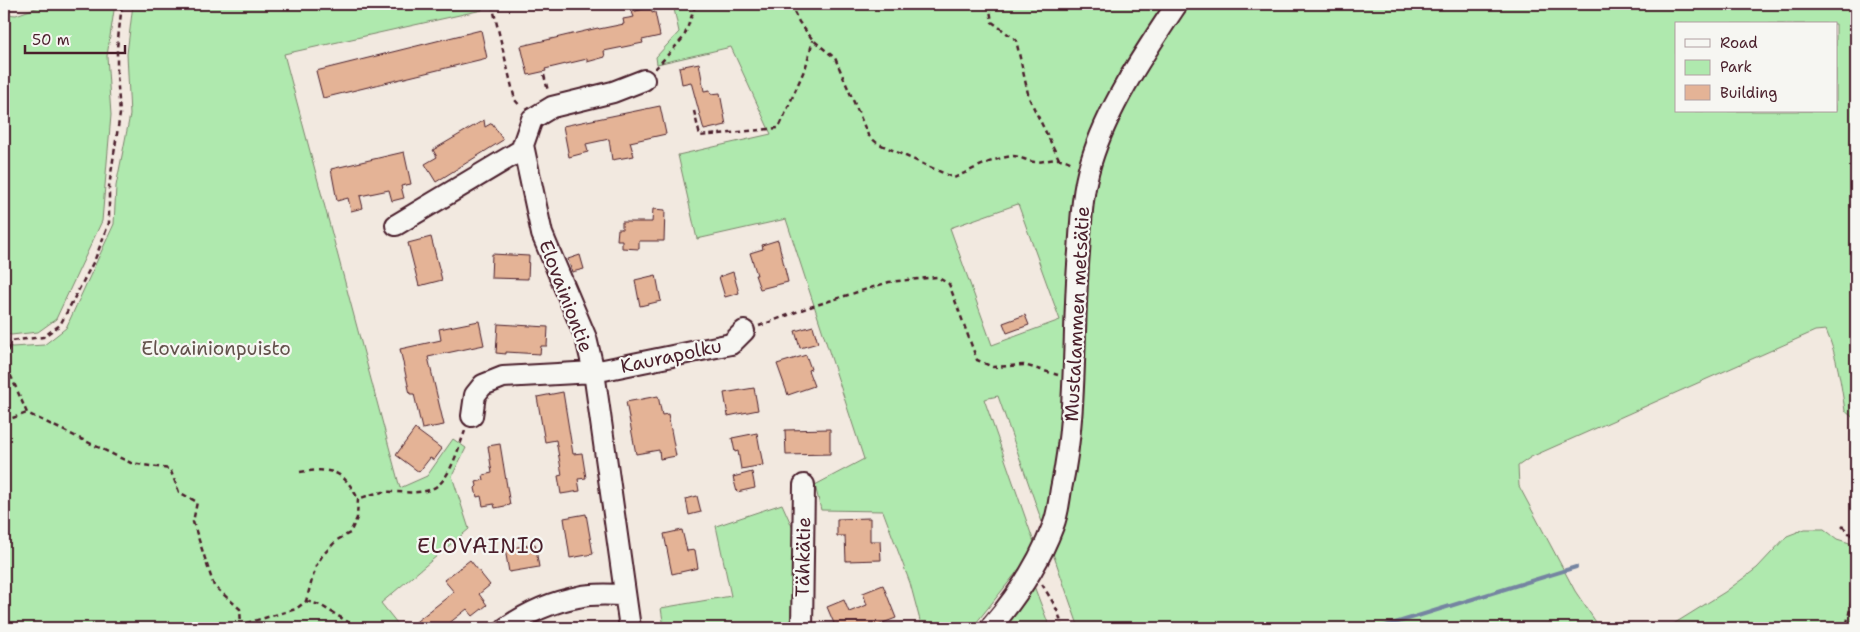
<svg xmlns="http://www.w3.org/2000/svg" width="1860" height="632" viewBox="0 0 1860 632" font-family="'Shantell Sans',sans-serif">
<rect width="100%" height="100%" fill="#f2e9e0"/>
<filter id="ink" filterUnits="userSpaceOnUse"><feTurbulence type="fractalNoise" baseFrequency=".02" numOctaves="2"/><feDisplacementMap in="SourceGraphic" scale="10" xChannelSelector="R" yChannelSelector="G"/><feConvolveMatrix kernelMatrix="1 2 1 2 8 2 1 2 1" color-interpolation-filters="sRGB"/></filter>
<g filter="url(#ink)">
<path fill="#afe9ae" stroke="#7c846c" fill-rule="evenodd" d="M 47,4 L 115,4 L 107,56 L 111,115 L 102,221 L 56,319 L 38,332 L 11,335 L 4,333 L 4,14 L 16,15 Z
M 133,4 L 481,4 L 482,10 L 284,54 L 400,488 L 427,476 L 453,439 L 466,448 L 452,476 L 469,529 L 381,603 L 401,628 L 4,628 L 4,345 L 12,347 L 44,345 L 66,328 L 114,224 L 116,186 L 130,115 L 127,54 Z
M 673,4 L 1856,4 L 1856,420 L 1845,411 C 1841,384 1837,355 1826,330 L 1815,331 L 1531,457 L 1518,466 L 1519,486 L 1575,591 L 1600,628 L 1079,628 L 998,396 L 984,399 L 1036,548 L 972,628 L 922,628 L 910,583 L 883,511 L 821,510 L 815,485 L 864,459 L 786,219 L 697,239 L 678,155 L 771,134 L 731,47 L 657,64 L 656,57 L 679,32 ZM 1676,24 L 1836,24 L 1836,111 L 1676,111 ZM 1018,204 L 1060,320 L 992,345 L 950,228 Z
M 782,504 L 795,533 L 793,628 L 664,628 L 661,608 L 731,596 L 716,526 Z
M 1805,529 L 1824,529 L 1837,539 L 1856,545 L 1856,628 L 1667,628 L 1725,592 L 1757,568 L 1787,536 Z
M 1034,586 L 1050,628 L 1000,628 Z"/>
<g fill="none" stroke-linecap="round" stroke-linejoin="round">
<path stroke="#7584a1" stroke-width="4" d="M 1379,628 L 1576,567"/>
</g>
<path fill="#e4b396" stroke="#4a1f2b" d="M 651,7 L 652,13 L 655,12 L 660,36 L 642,40 L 643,43 L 604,51 L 605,57 L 587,62 L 587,59 L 545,69 L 546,71 L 528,75 L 521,46 L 598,28 L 599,29 L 624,24 L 623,19 L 634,17 L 632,12 Z
M 481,30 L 487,58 L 323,98 L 316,71 Z
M 699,63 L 704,91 L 710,90 L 711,94 L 720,93 L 726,125 L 704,130 L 691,82 L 682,84 L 679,67 Z
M 660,106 L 666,134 L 630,142 L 634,156 L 612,160 L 609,139 L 586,144 L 588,152 L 569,157 L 563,126 Z
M 484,120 L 485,127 L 492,123 L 503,140 L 436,182 L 425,164 L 437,157 L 433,150 Z
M 404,152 L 411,184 L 401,186 L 404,198 L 392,201 L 389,190 L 360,196 L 363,208 L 351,211 L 348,198 L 337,201 L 331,169 Z
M 653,209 L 665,210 L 664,241 L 639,241 L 639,249 L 622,248 L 622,240 L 617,240 L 618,229 L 622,229 L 622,222 L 652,222 Z
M 431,237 L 442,280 L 419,286 L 408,243 Z
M 778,240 L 788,282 L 760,289 L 755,275 L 757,275 L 750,253 L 763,249 L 762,245 Z
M 492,254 L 529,256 L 528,279 L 491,278 Z
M 580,255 L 584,269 L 572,272 L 568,259 Z
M 733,272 L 739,293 L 725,297 L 719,277 Z
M 656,275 L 661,301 L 640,306 L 635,280 Z
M 1025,315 L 1029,325 L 1007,333 L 1003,323 Z
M 479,321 L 484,345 L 428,357 L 444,425 L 422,429 L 414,394 L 410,394 L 400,349 L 441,340 L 439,329 Z
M 498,324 L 548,327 L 547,346 L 541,346 L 540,354 L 506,352 L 506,354 L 496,353 Z
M 813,326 L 818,343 L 800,348 L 795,331 Z
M 806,355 L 811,369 L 808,370 L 814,386 L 788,395 L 777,364 Z
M 754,388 L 758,410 L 728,416 L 724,393 Z
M 563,392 L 573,454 L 582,453 L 586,478 L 578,479 L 580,491 L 561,494 L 558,476 L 562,475 L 556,440 L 545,442 L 537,397 Z
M 658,396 L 662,415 L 668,414 L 676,456 L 660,459 L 659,450 L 636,454 L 626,402 Z
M 415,429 L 442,449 L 434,460 L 430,458 L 419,472 L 396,455 Z
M 830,429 L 830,454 L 786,455 L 785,430 Z
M 757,433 L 763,465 L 741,469 L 738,451 L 735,452 L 732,438 Z
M 500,444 L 510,505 L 495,508 L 494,504 L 483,506 L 481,496 L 477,497 L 475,488 L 477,486 L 476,482 L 484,480 L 483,475 L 492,473 L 488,446 Z
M 752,472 L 755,488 L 737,492 L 733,477 Z
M 697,496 L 701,512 L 689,515 L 686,499 Z
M 586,514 L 593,554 L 570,558 L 564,518 Z
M 870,518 L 870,541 L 880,541 L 881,560 L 846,561 L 845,536 L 837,536 L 837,519 Z
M 682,530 L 687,551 L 695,550 L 698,568 L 672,574 L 664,534 Z
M 535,544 L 539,567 L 509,572 L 505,549 Z
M 470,560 L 490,585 L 479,594 L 487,605 L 473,616 L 467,609 L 443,628 L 408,628 L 454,592 L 444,580 Z
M 883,585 L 896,618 L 870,628 L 836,628 L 827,607 L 844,600 L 849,612 L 867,605 L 863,593 Z"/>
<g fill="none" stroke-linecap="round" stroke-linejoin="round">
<defs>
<path id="minor" d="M 396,225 L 523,149
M 472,416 L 475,395 L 483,385 L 503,377 L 594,372 L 731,344 L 744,331
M 506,628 C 527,613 552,602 578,597 C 593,593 610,595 625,595
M 630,628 L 594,372 L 586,338 L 542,234 L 523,145 L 532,119 L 552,107 L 613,92 L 644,80
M 802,628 L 804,485
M 990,628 C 1016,598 1039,563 1053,526 C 1058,514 1059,501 1061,489 C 1078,411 1072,331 1079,252 C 1081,222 1082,191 1091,162 C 1108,106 1145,52 1177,4"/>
</defs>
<use href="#minor" stroke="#4a1f2b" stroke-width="24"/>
<path stroke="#4a1f2b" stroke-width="2.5" stroke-dasharray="5 4" stroke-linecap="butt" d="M 492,4 L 515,100 L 521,107
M 790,4 L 799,22 L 813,40 L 835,58 L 868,135 L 877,143 L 954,178 C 972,170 992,158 1013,156 C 1020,156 1028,162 1035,162 C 1049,162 1059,154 1073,164
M 989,4 L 992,22 L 1016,40 L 1029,98 L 1059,159
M 655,69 L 684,37 L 696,4
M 544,75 L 548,91
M 694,111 L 700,136 L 779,128 L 806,66 L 813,40
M 759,326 L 807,308 L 889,282 L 937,277 L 949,284 L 977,360 L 993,367 L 1024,365 L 1058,375
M 4,340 L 10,341 L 43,337 L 60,325 L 95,259 L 109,223 L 109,187 L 120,114 L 117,74 L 117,48 L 122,4
M 4,360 L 6,360 L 7,367 L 27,413 L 131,463 L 170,469 L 179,492 L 197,502 L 193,522 L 214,586 L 240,609 L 241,625
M 6,360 L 10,342
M 4,421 L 27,413
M 300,472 C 331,468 343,469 358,499
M 1842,526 L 1855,539 L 1856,580 L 1846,628
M 1042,584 C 1049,597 1062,613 1061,628
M 306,601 L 320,605 L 358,628
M 229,628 L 296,609 L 306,601 L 316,566 L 322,556 L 337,540 L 350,533 L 357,518 L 358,499 C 367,496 375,493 384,492 C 401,491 423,496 437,486 C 451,476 459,446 465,431"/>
<use href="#minor" stroke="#f6f6f2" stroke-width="20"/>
</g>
</g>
<g text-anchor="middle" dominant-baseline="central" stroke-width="4.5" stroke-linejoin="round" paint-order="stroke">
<g font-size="19" fill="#4a1f2b" stroke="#f6f6f2">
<text transform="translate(566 296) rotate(69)">Elovainiontie</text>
<text transform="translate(1077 314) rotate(-87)">Mustalammen metsätie</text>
<text transform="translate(671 356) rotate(-12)">Kaurapolku</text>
<text transform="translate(803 557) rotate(-89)">Tähkätie</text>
</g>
<g font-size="19" fill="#63524c" stroke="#f6f6f2">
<text x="216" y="348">Elovainionpuisto</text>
</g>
<g font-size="21" letter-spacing="1" fill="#4a1f2b" stroke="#f6f6f2">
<text x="481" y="546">ELOVAINIO</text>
</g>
</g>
<rect width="1860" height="632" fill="none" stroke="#f6f6f2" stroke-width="20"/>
<rect x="10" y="10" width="1840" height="612" fill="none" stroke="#4a1f2b" stroke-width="2" filter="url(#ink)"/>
<rect x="1675" y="22" width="162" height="90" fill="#f6f6f2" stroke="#b1a0a2"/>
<rect x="1685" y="39" width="25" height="8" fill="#f6f6f2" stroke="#b1a0a2"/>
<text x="1720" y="48" font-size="15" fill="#4a1f2b">Road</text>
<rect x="1685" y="60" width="25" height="15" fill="#afe9ae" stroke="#b1a0a2"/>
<text x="1720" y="72" font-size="15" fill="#4a1f2b">Park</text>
<rect x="1685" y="85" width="25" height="15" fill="#e4b396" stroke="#b1a0a2"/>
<text x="1720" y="98" font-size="15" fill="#4a1f2b">Building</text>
<path d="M25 45v8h100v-8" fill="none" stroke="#4a1f2b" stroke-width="2.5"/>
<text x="32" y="45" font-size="15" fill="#4a1f2b" stroke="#f6f6f2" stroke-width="4" paint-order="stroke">50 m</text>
</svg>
